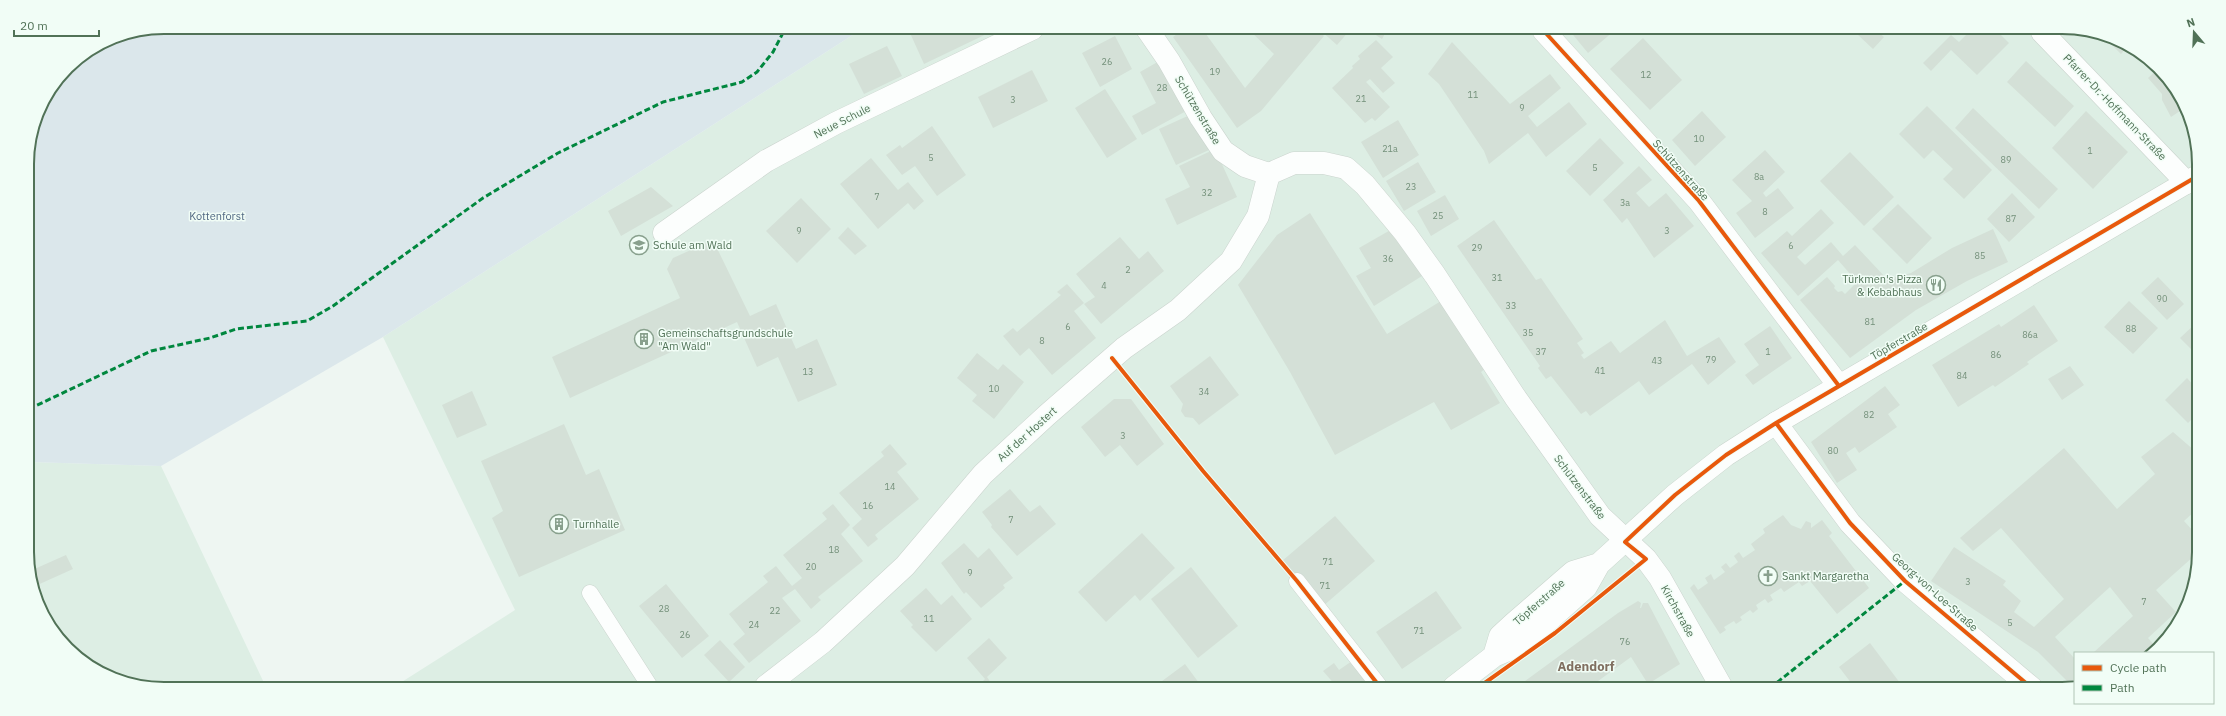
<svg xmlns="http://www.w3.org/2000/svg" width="2226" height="716" viewBox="0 0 2226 716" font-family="'IBM Plex Sans',sans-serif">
<rect width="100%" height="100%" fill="#eef6f2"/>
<path fill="#ddeee4" d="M 862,29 L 2098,32 L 2131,45 L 2165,73 L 2196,137 L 2194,588 L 2176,628 L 2153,653 L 2075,653 L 2075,688 L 2071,689 L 397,685 L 515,610 L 383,337 Z
M 29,462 L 161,466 L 265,685 L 128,684 L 95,671 L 61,643 L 30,579 Z"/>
<path fill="#dbe7eb" d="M 164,27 L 862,29 L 383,337 L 161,466 L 29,462 L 27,155 L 37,111 L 67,67 L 112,37 Z"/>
<path fill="#d4e0d7" d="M 918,29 L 997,29 L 924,64 L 910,33 Z
M 1184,29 L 1203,30 L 1245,88 L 1274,54 L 1249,30 L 1318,30 L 1324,36 L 1261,111 L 1237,128 L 1173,37 Z
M 1320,30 L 1350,30 L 1337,45 Z
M 1368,30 L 1387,30 L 1382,39 Z
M 1569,30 L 1614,31 L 1588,53 Z
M 1860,31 L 1877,31 L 1884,37 L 1873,49 L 1857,34 Z
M 1970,31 L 1997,31 L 2009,43 L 1977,75 L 1951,50 L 1931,71 L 1923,63 L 1951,35 L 1959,42 Z
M 1115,36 L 1132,69 L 1100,87 L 1082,53 Z
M 1643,38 L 1682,80 L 1650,110 L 1610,69 Z
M 2113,38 L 2119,40 L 2129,45 L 2121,54 L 2109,42 Z
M 1376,40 L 1393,57 L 1381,68 L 1395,83 L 1383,93 L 1370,79 L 1366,82 L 1390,107 L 1375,121 L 1372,118 L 1365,123 L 1332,88 L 1353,68 L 1352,66 L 1360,59 L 1358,56 Z
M 1452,42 L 1510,104 L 1550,74 L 1561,88 L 1528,116 L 1537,127 L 1569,102 L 1587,124 L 1546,157 L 1528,133 L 1489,164 L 1484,151 L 1439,84 L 1428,74 Z
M 887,46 L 902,76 L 864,94 L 849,64 Z
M 1161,60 L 1188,110 L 1142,135 L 1132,116 L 1156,103 L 1140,72 Z
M 2026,61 L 2074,106 L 2055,127 L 2007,82 Z
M 2159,68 L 2165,73 L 2183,109 L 2171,117 L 2162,100 L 2162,94 L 2148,78 Z
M 1032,70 L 1048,101 L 993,128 L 978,97 Z
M 1105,89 L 1137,139 L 1107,158 L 1075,108 Z
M 1927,106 L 1992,170 L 1964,199 L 1943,179 L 1953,169 L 1933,150 L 1924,159 L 1899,134 Z
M 1973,108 L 2058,189 L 2039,209 L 1955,128 Z
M 1702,111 L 1726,137 L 1695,166 L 1672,140 Z
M 2086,111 L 2128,152 L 2093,189 L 2052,148 Z
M 1192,114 L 1209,150 L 1176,165 L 1159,129 Z
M 1398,120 L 1419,155 L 1383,178 L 1361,142 Z
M 932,126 L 966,175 L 937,196 L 915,166 L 902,175 L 886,155 L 900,145 L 902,148 Z
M 1600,138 L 1624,163 L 1590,196 L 1566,171 Z
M 1215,149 L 1237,197 L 1177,225 L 1165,199 L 1190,187 L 1179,166 Z
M 1765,150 L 1785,172 L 1763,193 L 1766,197 L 1778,188 L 1794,208 L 1755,238 L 1736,213 L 1752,201 L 1732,180 Z
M 1850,152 L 1894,197 L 1864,226 L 1820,181 Z
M 871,158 L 898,190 L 908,182 L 924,201 L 914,210 L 908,203 L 878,229 L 840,184 Z
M 1418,162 L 1436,192 L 1404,211 L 1386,181 Z
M 1639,166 L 1652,180 L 1636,193 L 1649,207 L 1666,193 L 1694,226 L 1654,258 L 1627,218 L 1622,223 L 1603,200 Z
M 651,187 L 673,206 L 621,236 L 608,211 Z
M 2012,193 L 2035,217 L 2009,242 L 1987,219 Z
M 1445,195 L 1459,219 L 1431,236 L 1417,211 Z
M 801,198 L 831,229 L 797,263 L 766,231 Z
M 1898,204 L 1932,238 L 1907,264 L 1872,229 Z
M 1821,209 L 1834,223 L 1797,257 L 1805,265 L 1831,242 L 1843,256 L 1855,245 L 1887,279 L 1911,273 L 1952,248 L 1993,229 L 2008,262 L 1967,281 L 1916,310 L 1850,358 L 1800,300 L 1827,277 L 1835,286 L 1834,288 L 1838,292 L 1842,291 L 1845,294 L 1857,282 L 1838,260 L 1798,296 L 1761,253 L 1787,231 L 1792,236 Z
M 1310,213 L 1387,334 L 1441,301 L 1485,369 L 1481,372 L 1500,403 L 1451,430 L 1434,402 L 1335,455 L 1290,372 L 1238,285 L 1277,235 Z
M 1494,220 L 1536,280 L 1541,278 L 1583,339 L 1577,343 L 1584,353 L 1581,355 L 1584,359 L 1611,341 L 1620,353 L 1665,320 L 1687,356 L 1719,337 L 1736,362 L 1708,385 L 1692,364 L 1649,395 L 1639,381 L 1590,416 L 1586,411 L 1581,414 L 1551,376 L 1546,379 L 1538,368 L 1540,366 L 1457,246 Z
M 848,227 L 867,246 L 855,255 L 838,238 Z
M 1394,228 L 1422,276 L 1374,306 L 1356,276 L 1371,268 L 1359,248 Z
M 1120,237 L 1139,259 L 1148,251 L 1164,271 L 1101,324 L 1084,304 L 1095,297 L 1076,274 Z
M 713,240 L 750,316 L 776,304 L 796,349 L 817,339 L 837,385 L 798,402 L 778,357 L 757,367 L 737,322 L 570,398 L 552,357 L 680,298 L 667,269 L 673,258 Z
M 2158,277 L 2184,304 L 2167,320 L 2141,293 Z
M 1067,284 L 1084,303 L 1074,311 L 1096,338 L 1052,375 L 1029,348 L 1020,356 L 1003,336 L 1013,328 L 1017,332 L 1061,295 L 1057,292 Z
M 2129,301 L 2158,328 L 2133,354 L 2104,327 Z
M 2034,305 L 2058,341 L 2027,362 L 2029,364 L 1995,387 L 1993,385 L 1958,407 L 1932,365 L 1999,324 L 2001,327 Z
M 2196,323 L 2195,353 L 2180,338 Z
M 1770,326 L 1792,358 L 1753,385 L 1745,375 L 1759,365 L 1744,344 Z
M 977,353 L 998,370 L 1003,364 L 1024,382 L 994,419 L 972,401 L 977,395 L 957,378 Z
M 1210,356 L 1239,395 L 1199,425 L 1193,418 L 1185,417 L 1181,411 L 1183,404 L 1170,386 Z
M 2070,366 L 2084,385 L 2062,400 L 2048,379 Z
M 2187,378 L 2195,387 L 2195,416 L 2188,423 L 2165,400 Z
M 1885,386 L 1900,405 L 1888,414 L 1897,427 L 1859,453 L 1855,447 L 1846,453 L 1857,470 L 1837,483 L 1811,442 Z
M 472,391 L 487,425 L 457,438 L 442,405 Z
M 1114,399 L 1131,399 L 1164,444 L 1137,466 L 1120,445 L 1105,457 L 1081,427 Z
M 564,424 L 586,475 L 599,469 L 625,530 L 519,577 L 492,518 L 503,511 L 481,461 Z
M 2173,432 L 2195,451 L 2195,511 L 2184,521 L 2195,533 L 2194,556 L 2156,590 L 2176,612 L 2148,638 L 2157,648 L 2153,653 L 2093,653 L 2133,616 L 2110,587 L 2055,637 L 2075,659 L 2074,688 L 2038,652 L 1931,581 L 1954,547 L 2006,581 L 2003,585 L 2021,601 L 2014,612 L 2034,627 L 2064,599 L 2001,528 L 1973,551 L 1960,538 L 2064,448 L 2117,509 L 2155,474 L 2141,457 Z
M 890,444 L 907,464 L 897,472 L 919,499 L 875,535 L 878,539 L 868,547 L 852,528 L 862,519 L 839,493 L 884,456 L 881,452 Z
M 1010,489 L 1030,512 L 1040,505 L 1056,524 L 1017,556 L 991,527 L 992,525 L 982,512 Z
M 833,504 L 850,525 L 841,534 L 863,561 L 818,597 L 821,600 L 811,609 L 795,589 L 782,598 L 801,621 L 749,663 L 733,644 L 745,634 L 729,614 L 768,582 L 763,576 L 776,566 L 792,586 L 802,578 L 783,555 L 827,519 L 822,513 Z
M 1783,515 L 1791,525 L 1801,529 L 1806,521 L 1811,523 L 1811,528 L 1822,520 L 1832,533 L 1829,536 L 1869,588 L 1837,614 L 1810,581 L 1802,586 L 1799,582 L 1784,592 L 1781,588 L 1770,595 L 1773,600 L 1768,603 L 1765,599 L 1756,605 L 1758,609 L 1753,613 L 1750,610 L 1740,617 L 1742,620 L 1736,624 L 1734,621 L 1724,627 L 1726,630 L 1720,634 L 1690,588 L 1694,584 L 1698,590 L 1708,583 L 1705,578 L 1711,574 L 1714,580 L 1725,572 L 1721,567 L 1726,563 L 1730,568 L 1738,562 L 1734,556 L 1739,552 L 1743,558 L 1755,550 L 1751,544 L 1765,533 L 1763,529 Z
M 1335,516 L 1375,561 L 1322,607 L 1282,561 Z
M 1142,533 L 1175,568 L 1140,601 L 1135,595 L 1106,622 L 1078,592 Z
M 964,543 L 978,558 L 989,548 L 1013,578 L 1003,585 L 1005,588 L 981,608 L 966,592 L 964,594 L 941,563 Z
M 66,555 L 73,569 L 33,587 L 30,579 L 30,571 Z
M 1191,567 L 1238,626 L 1198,658 L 1151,599 Z
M 666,584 L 709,636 L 682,658 L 639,606 Z
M 926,588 L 941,605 L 952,595 L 972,619 L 936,652 L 911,627 L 913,625 L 900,611 Z
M 1436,591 L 1462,628 L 1402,669 L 1376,632 Z
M 1638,601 L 1641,603 L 1640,608 L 1641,608 L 1643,603 L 1648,603 L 1680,664 L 1648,684 L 1631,657 L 1594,684 L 1597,688 L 1517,687 L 1618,613 Z
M 989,638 L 1007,658 L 987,677 L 993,686 L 978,686 L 985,679 L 967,658 Z
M 720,640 L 745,667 L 729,682 L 704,655 Z
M 1870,643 L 1903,687 L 1902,688 L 1855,688 L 1839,667 Z
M 1352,661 L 1371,687 L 1337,687 L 1323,671 L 1334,663 L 1339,670 Z
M 1185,664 L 1202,687 L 1154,687 Z"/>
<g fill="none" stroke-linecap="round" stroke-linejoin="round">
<defs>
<path id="service" d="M 1297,581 L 1380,687
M 590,593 L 649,685"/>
<path id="minor" d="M 1147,29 L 1169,61 L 1201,118 L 1223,151 L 1245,166 L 1269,174 L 1294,163 L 1324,163 L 1346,168 L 1365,185 L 1405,233 L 1435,275 L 1515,397 L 1600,516 L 1646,559 L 1660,578 L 1722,688
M 1543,30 L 1699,201 L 1839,386
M 2042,32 L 2187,183
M 664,233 L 766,161 L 836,123 L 1032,29
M 1776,423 L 1850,523 L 1905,581 L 2033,689
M 766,686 L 823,642 L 905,566 L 983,474 L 1047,415 L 1124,348 L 1178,310 L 1231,261 L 1258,216 L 1269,174"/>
<path id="secondary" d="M 1494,656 L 1500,636 L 1513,624 L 1573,572 L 1599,564
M 1454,687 L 1494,656 L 1522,644 L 1586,587 L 1599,564 L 1675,495 L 1726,455 L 1776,423 L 2196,177"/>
</defs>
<use href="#service" stroke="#cbd4ce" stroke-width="17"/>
<use href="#minor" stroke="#cbd4ce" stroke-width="23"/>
<use href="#secondary" stroke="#c9d4cc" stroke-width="23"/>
<use href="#service" stroke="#fcfefd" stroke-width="16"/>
<use href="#minor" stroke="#fcfefd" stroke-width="22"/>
<use href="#secondary" stroke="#fcfefd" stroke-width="22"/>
<path stroke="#00873e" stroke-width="3" stroke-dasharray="6 3" stroke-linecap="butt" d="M 29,409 L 151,351 L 210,338 L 236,329 L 307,321 L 333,306 L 483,198 L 558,153 L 663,102 L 742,82 L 757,72 L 773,52 L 785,29
M 1770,688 L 1905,581"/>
<defs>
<path id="cycleway" d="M 1543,30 L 1699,201 L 1839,386
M 1112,358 L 1203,471 L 1297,581 L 1380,687
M 1776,423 L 1850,523 L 1905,581 L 2033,689
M 1479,687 L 1555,633 L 1646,559 L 1625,542 L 1675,495 L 1726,455 L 1776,423 L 2196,177"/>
</defs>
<use href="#cycleway" stroke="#f1fdf6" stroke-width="6"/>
<use href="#cycleway" stroke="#e8590c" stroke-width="4"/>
</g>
<defs>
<symbol id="school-ring" viewBox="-11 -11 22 22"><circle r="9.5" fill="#f1fdf6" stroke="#88a08d" stroke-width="1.5"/><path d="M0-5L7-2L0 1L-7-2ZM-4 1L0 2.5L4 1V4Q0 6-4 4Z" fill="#88a08d"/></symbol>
<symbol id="restaurant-ring" viewBox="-11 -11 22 22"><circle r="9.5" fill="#f1fdf6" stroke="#88a08d" stroke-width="1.5"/><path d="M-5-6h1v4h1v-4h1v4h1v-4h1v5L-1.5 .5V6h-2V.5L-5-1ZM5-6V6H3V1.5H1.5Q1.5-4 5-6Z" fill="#88a08d"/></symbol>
<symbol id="building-ring" viewBox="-11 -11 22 22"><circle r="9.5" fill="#f1fdf6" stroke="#88a08d" stroke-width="1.5"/><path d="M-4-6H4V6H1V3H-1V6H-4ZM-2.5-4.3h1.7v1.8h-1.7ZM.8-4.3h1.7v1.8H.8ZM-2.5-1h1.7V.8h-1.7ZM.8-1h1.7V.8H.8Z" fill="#88a08d"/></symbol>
<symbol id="church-ring" viewBox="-11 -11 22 22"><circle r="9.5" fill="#f1fdf6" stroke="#88a08d" stroke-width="1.5"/><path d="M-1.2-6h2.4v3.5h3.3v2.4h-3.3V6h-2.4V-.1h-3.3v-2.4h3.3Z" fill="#88a08d"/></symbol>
</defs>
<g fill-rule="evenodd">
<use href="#school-ring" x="628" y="234" width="22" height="22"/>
<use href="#restaurant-ring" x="1925" y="274" width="22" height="22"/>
<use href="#building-ring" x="633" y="328" width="22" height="22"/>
<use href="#building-ring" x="548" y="513" width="22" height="22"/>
<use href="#church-ring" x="1757" y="565" width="22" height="22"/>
</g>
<g text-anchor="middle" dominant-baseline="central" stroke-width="3" stroke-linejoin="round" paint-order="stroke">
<g font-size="9" fill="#74907a">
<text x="1107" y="61">26</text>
<text x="1215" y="71">19</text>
<text x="1646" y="74">12</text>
<text x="1162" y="87">28</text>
<text x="1473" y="94">11</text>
<text x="1361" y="98">21</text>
<text x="1013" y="99">3</text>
<text x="1522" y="107">9</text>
<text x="1699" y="138">10</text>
<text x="1390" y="148">21a</text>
<text x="2090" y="150">1</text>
<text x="931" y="157">5</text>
<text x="2006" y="159">89</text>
<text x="1595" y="167">5</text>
<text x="1759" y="176">8a</text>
<text x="1411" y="186">23</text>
<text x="1207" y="192">32</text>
<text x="877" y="196">7</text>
<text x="1625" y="202">3a</text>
<text x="1765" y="211">8</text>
<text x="1438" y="215">25</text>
<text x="2011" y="218">87</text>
<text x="799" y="230">9</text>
<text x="1667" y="230">3</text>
<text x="1791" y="245">6</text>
<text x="1477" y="247">29</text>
<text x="1980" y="255">85</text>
<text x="1388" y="258">36</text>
<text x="1128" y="269">2</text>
<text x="1497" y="277">31</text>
<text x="1104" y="285">4</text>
<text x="2162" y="298">90</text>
<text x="1511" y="305">33</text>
<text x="1870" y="321">81</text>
<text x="1068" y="326">6</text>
<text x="2131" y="328">88</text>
<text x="1528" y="332">35</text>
<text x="2030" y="334">86a</text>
<text x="1042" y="340">8</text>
<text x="1541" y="351">37</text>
<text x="1768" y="351">1</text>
<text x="1996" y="354">86</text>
<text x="1711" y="359">79</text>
<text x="1657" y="360">43</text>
<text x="1600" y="370">41</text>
<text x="808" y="371">13</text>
<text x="1962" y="375">84</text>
<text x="994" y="388">10</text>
<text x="1204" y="391">34</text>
<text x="1869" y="414">82</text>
<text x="1123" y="435">3</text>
<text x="1833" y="450">80</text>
<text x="890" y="486">14</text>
<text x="868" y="505">16</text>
<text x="1011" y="519">7</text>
<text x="834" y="549">18</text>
<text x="1328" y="561">71</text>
<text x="811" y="566">20</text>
<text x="970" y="572">9</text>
<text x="1968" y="581">3</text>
<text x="1325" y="585">71</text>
<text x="2144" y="601">7</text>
<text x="664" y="608">28</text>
<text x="775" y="610">22</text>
<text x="929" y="618">11</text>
<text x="2010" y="622">5</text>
<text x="754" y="624">24</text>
<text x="1419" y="630">71</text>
<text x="685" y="634">26</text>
<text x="1625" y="641">76</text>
</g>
<g font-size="11" fill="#517257" stroke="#f1fdf6">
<text transform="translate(2115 107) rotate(46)">Pfarrer-Dr.-Hoffmann-Straße</text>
<text transform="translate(1198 110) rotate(59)">Schützenstraße</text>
<text transform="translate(842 121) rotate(-27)">Neue Schule</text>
<text transform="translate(1681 170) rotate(48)">Schützenstraße</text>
<text transform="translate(1899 341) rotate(-30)">Töpferstraße</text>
<text transform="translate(1027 434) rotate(-42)">Auf der Hostert</text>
<text transform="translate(1580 487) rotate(53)">Schützenstraße</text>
<text transform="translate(1935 592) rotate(42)">Georg-von-Loe-Straße</text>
<text transform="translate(1539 602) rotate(-41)">Töpferstraße</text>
<text transform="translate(1678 611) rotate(61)">Kirchstraße</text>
</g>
<g font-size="11" fill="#516882" stroke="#f1fdf6">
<text x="217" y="216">Kottenforst</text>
</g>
<g font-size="11" fill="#517257" stroke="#f1fdf6" text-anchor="start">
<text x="653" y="245">Schule am Wald</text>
<text x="1922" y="279" text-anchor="end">Türkmen's Pizza<tspan x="1922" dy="13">&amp; Kebabhaus</tspan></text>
<text x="658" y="333">Gemeinschaftsgrundschule<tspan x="658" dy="13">"Am Wald"</tspan></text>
<text x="573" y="524">Turnhalle</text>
<text x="1782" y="576">Sankt Margaretha</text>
</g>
<g font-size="13" font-weight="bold" fill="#806f60" stroke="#f1fdf6">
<text x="1586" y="666">Adendorf</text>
</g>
</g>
<path d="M0 0H2226V716H0ZM164 34H2062A130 130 0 0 1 2192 164V552A130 130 0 0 1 2062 682H164A130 130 0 0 1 34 552V164A130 130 0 0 1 164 34Z" fill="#f1fdf6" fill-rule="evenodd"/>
<path fill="none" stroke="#517257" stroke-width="2" d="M164 34H2062A130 130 0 0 1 2192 164V552A130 130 0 0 1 2062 682H164A130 130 0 0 1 34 552V164A130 130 0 0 1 164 34Z"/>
<rect x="2074" y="652" width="140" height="52" fill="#f1fdf6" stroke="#b1c5b6"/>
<rect x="2082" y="665" width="20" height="6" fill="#e8590c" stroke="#b1c5b6"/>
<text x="2110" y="672" font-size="12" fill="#517257">Cycle path</text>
<rect x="2082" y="685" width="20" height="6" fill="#00873e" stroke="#b1c5b6"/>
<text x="2110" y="692" font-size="12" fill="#517257">Path</text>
<g transform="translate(2194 32) rotate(341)" stroke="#f1fdf6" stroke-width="3" paint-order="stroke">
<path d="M0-3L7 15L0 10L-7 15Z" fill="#517257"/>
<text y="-6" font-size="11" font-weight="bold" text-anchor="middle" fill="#517257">N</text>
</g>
<path d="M14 30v6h85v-6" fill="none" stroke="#517257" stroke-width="2"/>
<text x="20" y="30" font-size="12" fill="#517257" stroke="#f1fdf6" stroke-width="3" paint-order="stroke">20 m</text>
</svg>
